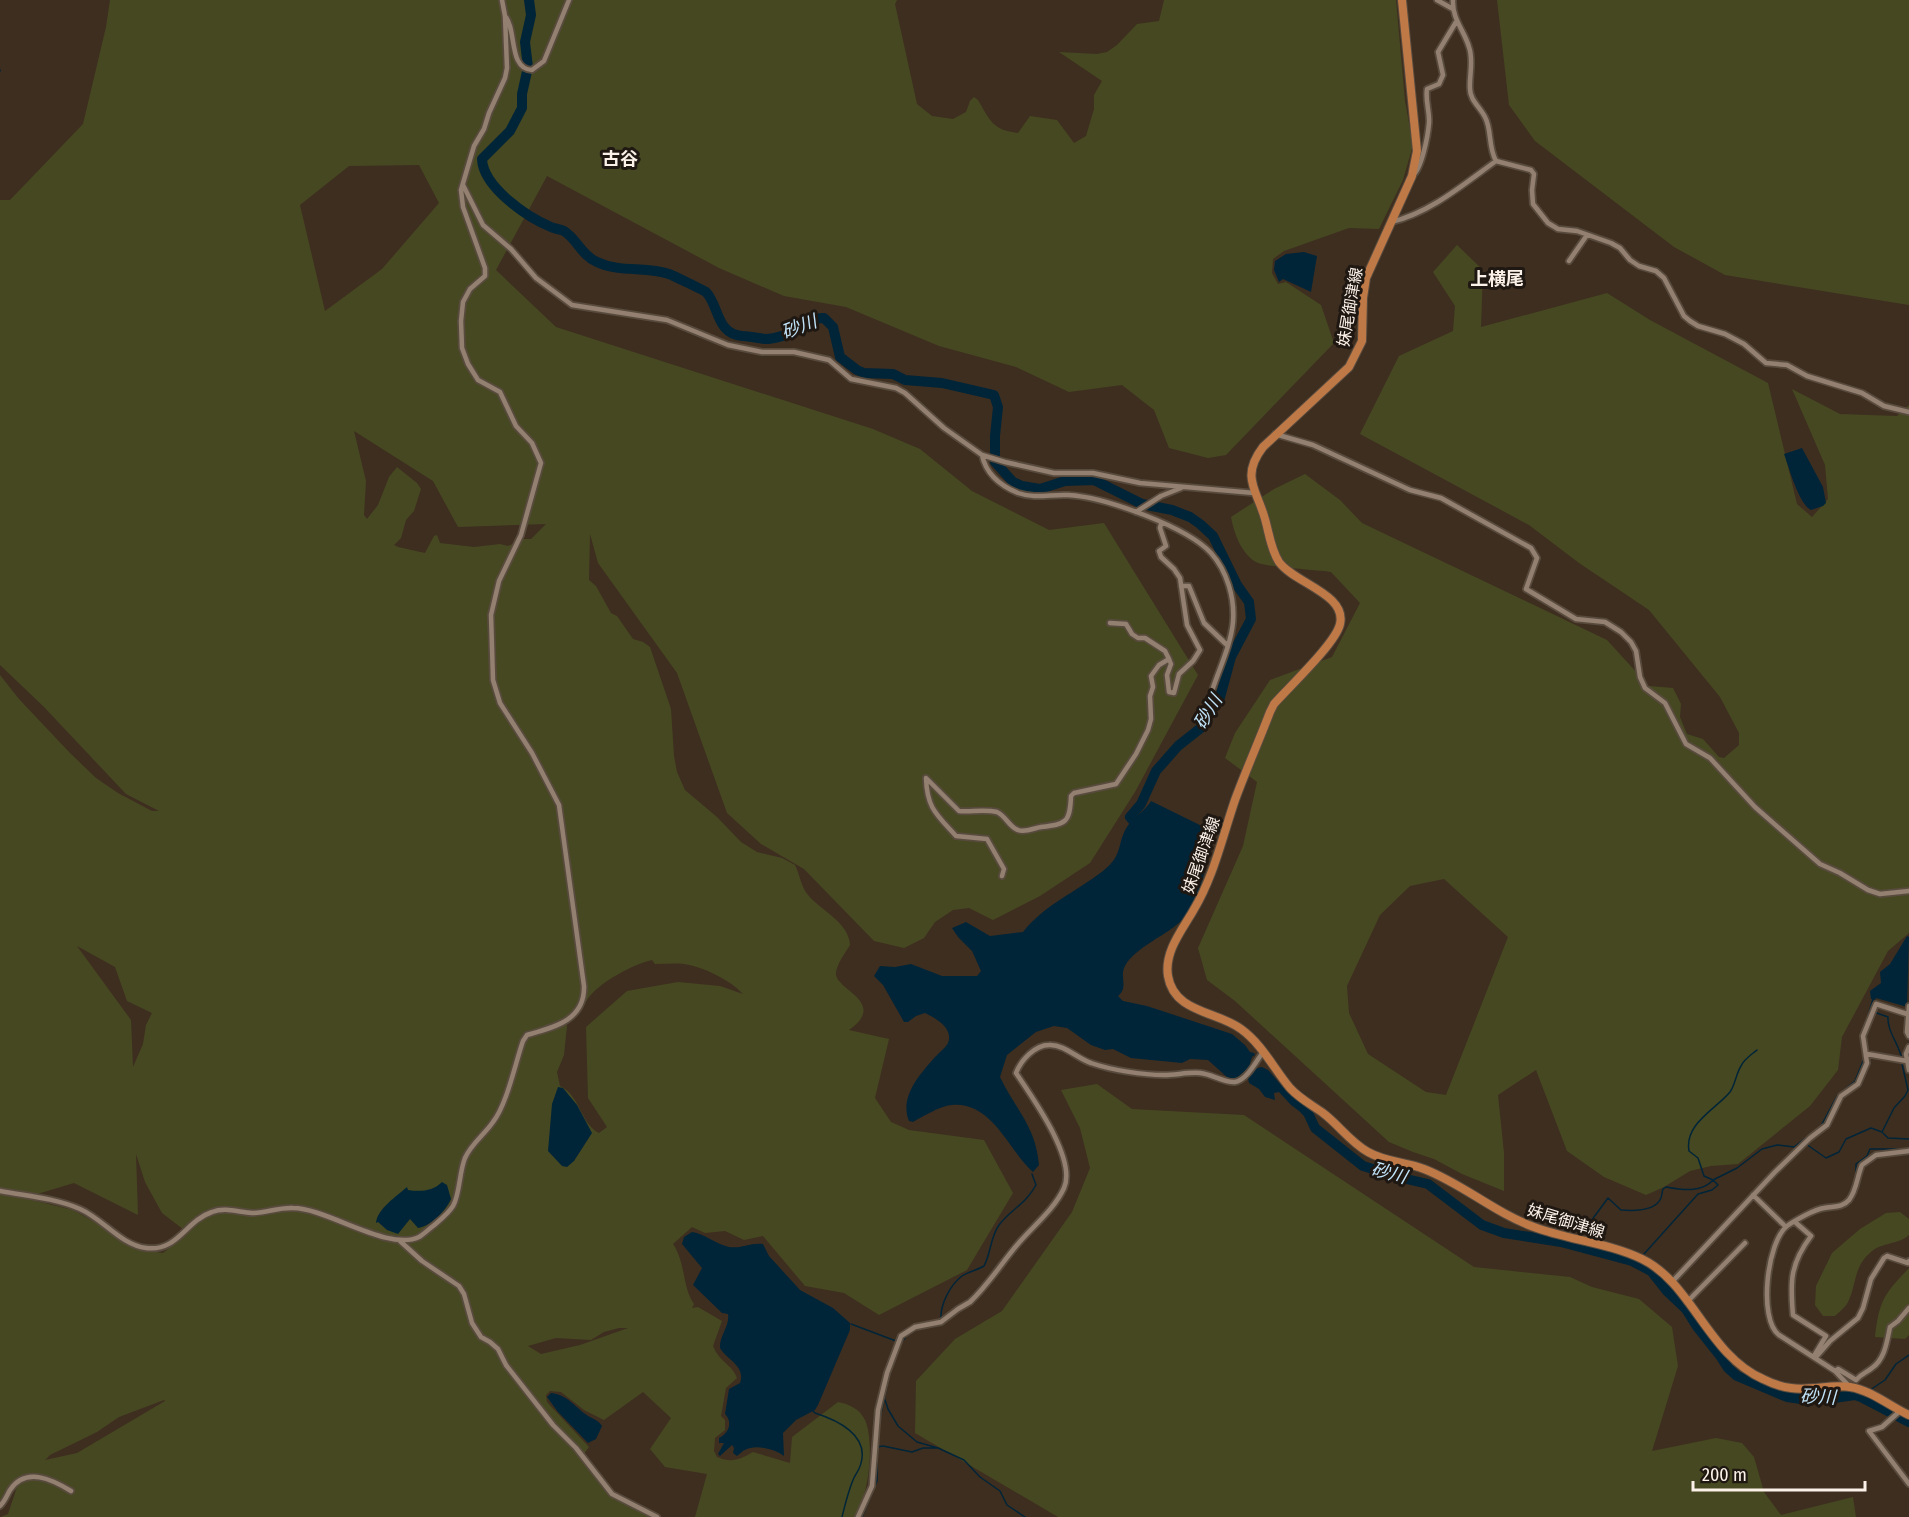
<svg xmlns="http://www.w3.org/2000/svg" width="1909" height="1517" viewBox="0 0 1909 1517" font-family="'Fira Sans Condensed','Noto Sans JP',sans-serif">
<rect width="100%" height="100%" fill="#3e2e20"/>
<path fill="#464821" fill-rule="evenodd" d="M 110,0 L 897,0 L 895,4 L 917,104 L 932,116 L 953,119 L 966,112 L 970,101 L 974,97 L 978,100 C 990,120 992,130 1018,133 L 1030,116 L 1057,120 L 1074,143 L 1086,136 L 1094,109 L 1094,95 L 1102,81 L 1059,52 L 1097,54 L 1107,52 L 1117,45 L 1137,24 L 1159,21 L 1164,0 L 1396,0 L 1405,101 L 1413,145 L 1403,180 L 1379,229 L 1349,228 L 1284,251 L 1273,259 L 1272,273 L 1278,284 L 1286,282 L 1321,305 L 1334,343 L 1226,455 L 1208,458 L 1169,448 L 1154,410 L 1122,385 L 1069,392 L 1016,367 L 939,346 L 846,307 L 784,296 L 719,268 L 547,176 L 496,270 L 556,327 L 873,429 L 920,449 L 972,491 L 1049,530 L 1104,523 L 1198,675 L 1135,792 L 1090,863 L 1040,896 L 993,920 L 969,908 L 953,910 L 935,922 L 924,938 L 904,948 L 874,941 L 804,869 L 761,844 L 727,813 L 677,673 L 598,563 L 590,534 L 589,580 L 596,586 L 611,613 L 617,616 L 633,639 L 643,642 L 650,647 L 671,709 L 674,756 L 677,772 L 685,790 L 717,817 L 741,842 L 757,852 L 782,858 L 795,865 C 800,875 801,887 808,895 C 821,911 849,922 850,945 C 846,952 835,966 836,975 C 839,991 887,1003 849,1030 L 889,1039 L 875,1098 L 891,1122 L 909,1130 L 984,1140 L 1013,1193 L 967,1270 L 879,1315 L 844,1293 L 805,1286 L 763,1236 L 744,1240 L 725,1231 L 705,1233 L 692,1227 L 673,1244 C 686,1263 682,1287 694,1304 L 692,1308 L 698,1307 L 722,1321 L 713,1346 C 720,1363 732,1364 737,1378 L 726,1388 L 721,1416 L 725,1420 L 725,1430 L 715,1438 L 714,1451 L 717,1457 C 732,1463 739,1460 753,1452 L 790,1463 L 792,1437 L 838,1402 C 849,1404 860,1409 865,1420 C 873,1438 870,1476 864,1495 C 861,1503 857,1510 854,1517 L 695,1517 L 707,1474 L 665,1467 L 650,1449 L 671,1418 L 643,1392 L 604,1420 L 584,1410 L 561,1392 L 550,1391 L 546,1395 L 547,1402 L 589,1447 L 581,1458 L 610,1494 L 652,1517 L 1,1517 L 8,1514 L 19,1481 L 0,1503 L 0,675 L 19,699 L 70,753 L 96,778 L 118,793 L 152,811 L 159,811 L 126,794 L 43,706 L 0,665 L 0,200 L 10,200 L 83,124 L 106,27 ZM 419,165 L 439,203 L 382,269 L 325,311 L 300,205 L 349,166 ZM 354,431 L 433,481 L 458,527 L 546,524 L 531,539 L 523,539 L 508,546 L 500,544 L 474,547 L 440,543 L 437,535 L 434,536 L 425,553 L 398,547 L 394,545 L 401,538 L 406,520 L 414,511 L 421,489 L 417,483 L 397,467 L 389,477 L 378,505 L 367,519 L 364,515 L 366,481 ZM 77,946 L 115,967 L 127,1001 L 152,1013 L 146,1025 L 143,1044 L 133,1067 L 131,1020 ZM 652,960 L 655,964 C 665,964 675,963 684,964 C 704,967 730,980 743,994 L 720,986 L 678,982 L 627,991 L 586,1027 L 588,1098 L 607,1127 L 599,1133 C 580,1123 580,1095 560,1086 L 557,1072 L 564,1055 L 567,1026 L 566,1024 C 581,1017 580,1008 590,996 C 602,981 634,964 652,960 ZM 136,1154 L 145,1182 L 162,1213 L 188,1233 L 163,1253 L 136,1249 L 122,1242 L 98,1224 L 73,1210 L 24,1198 L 74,1183 L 138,1215 ZM 619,1328 L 628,1328 L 580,1345 L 541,1354 L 528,1346 L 556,1338 L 591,1340 L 604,1332 ZM 164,1400 L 165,1401 L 77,1453 L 45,1460 L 50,1455 L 97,1432 L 119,1417 Z
M 1497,0 L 1909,0 L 1909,305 L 1725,275 L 1674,247 L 1535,141 L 1509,105 Z
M 1457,245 L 1483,270 L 1481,327 L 1607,293 L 1650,320 L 1768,383 L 1797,504 L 1812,517 L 1828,499 L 1825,465 L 1792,389 L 1840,414 L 1897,416 L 1909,405 L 1909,933 L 1888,951 L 1842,1037 L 1838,1070 L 1810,1106 L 1738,1164 L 1711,1166 L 1690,1171 L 1664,1187 L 1646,1195 L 1604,1177 L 1567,1151 L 1536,1070 L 1498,1095 L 1504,1153 L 1504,1191 L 1462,1174 L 1434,1159 L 1413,1152 L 1389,1142 L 1235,1001 L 1207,980 L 1198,948 L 1243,846 L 1257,782 L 1225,758 L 1235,733 L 1270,680 L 1332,657 L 1360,603 L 1331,572 C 1318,570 1263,567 1256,562 C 1241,553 1234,533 1231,517 L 1274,489 L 1305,474 L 1340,500 L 1362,523 L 1607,640 L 1649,686 L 1673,688 L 1681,704 L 1680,717 L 1687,734 L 1703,739 L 1719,757 L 1724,758 L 1739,745 L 1739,733 L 1720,697 L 1649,610 L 1579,563 L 1529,525 L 1360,434 L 1399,356 L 1453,331 L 1455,306 L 1433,272 ZM 1444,879 L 1508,937 L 1446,1095 L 1426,1092 L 1368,1054 L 1349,1013 L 1347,986 L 1380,915 L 1410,886 Z
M 1097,1084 L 1132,1109 L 1244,1115 L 1474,1267 L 1570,1277 L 1592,1287 L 1639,1299 L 1672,1327 L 1678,1366 L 1652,1451 L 1716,1438 L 1742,1443 L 1754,1457 L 1764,1492 L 1781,1515 L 1853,1497 L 1856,1517 L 1058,1517 L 915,1433 L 916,1381 L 955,1339 L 1002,1311 L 1072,1212 L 1090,1168 L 1080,1128 L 1061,1090 Z
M 1900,1212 L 1909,1219 L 1909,1235 C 1898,1245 1882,1242 1871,1252 C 1853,1267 1857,1284 1848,1302 C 1845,1308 1839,1312 1835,1316 L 1823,1316 L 1815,1305 L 1816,1286 L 1832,1253 L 1860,1229 L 1886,1213 Z
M 1909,1268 L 1909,1335 L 1905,1339 L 1875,1337 C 1879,1301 1884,1294 1909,1268 Z"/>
<path fill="#002538" d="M 1304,252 L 1317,256 L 1311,292 L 1283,279 L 1279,282 L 1274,270 L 1275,261 L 1286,254 Z
M 1802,448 L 1823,487 L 1826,503 L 1823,506 L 1811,510 C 1799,504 1789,468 1784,454 Z
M 1151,801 L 1214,832 C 1208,856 1201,901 1183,919 C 1168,935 1135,947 1125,966 C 1119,977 1129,987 1118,996 L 1123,1001 L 1147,1006 L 1232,1034 L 1245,1045 L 1250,1052 L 1254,1053 L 1255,1055 L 1252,1057 L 1250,1063 L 1257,1068 L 1262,1067 L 1268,1070 L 1288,1093 L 1312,1112 L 1315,1123 L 1291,1105 L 1279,1092 L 1274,1093 L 1275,1100 L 1265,1097 L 1259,1089 L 1249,1083 L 1248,1078 L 1251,1073 L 1246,1070 L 1237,1078 L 1228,1078 L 1208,1060 L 1190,1059 L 1182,1063 L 1131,1058 L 1113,1049 L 1105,1050 L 1091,1045 L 1067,1028 L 1054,1026 L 1036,1032 L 1007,1055 L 1000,1077 C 1015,1109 1036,1126 1039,1165 L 1033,1172 C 1008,1150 993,1102 952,1105 C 942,1105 922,1117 913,1122 L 909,1121 C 899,1097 920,1074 935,1057 C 939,1053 946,1047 948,1043 C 954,1028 935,1018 925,1013 L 916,1016 L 908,1022 L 904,1022 L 883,985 L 874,976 L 880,966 L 895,967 L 911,964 L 942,976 L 977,976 L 981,971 L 972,951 L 958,937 L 952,928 L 966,922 L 990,936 L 1023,932 C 1044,905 1076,892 1103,871 C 1125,854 1116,841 1129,824 C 1136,815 1145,811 1151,801 Z
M 1907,936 L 1909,937 L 1907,1007 L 1876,998 L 1875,1000 L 1871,999 L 1870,991 L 1881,983 L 1880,972 L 1890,964 Z
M 558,1087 L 563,1088 L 577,1105 L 592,1133 L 574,1161 L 567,1167 L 562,1166 L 548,1151 L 552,1104 Z
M 442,1182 L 447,1185 L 451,1199 C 445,1212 431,1226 418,1228 L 410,1219 L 398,1234 L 387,1230 L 378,1222 L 376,1223 C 377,1209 397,1196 407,1187 L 408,1190 C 421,1192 433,1191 442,1182 Z
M 692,1232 C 705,1234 716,1244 729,1247 C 741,1249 751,1242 763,1244 L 769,1256 L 800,1290 L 833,1308 L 850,1323 L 850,1330 L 818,1405 L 815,1410 L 796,1420 L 783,1433 L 784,1456 C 776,1449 755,1444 745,1450 C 742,1451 740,1454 737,1456 L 733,1453 L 734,1448 L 732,1445 L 720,1456 L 718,1454 L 724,1443 L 719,1443 L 719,1438 C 729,1433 733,1422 725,1414 L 729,1389 L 740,1383 C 746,1366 727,1360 720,1348 C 719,1336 730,1326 728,1314 L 722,1313 L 693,1285 L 702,1268 L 682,1244 L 684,1237 Z
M 551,1393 C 569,1395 576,1409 590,1417 C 595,1420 598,1420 602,1426 L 596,1439 L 588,1443 L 558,1412 L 547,1397 Z"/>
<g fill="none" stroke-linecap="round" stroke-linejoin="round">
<path stroke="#002538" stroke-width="1.5" d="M 0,70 L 0,71
M 1874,1012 L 1888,1017 C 1887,1032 1900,1045 1902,1060
M 1865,1026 L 1873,999
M 1883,1133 L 1888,1138 L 1909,1139
M 1806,1144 L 1826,1158 L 1839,1152 L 1846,1139 L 1871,1128 L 1882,1132 L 1894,1108 L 1905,1096 L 1908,1090 L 1902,1064
M 1856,1178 L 1856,1164 L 1867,1156 L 1870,1149 L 1908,1149
M 1580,1236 L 1608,1198 L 1621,1210 C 1633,1211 1655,1212 1661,1198 C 1662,1195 1662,1192 1663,1189 L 1666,1187 C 1682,1190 1702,1193 1713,1180 L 1704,1176 L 1698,1158 L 1689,1151 C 1684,1124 1716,1109 1730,1092 C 1735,1085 1736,1074 1741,1066 C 1744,1059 1751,1055 1757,1050
M 1574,1245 L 1575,1243
M 1644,1254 L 1698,1194 L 1712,1190 L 1718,1185 L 1713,1180 L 1737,1168 L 1762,1149 L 1777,1145 L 1794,1147 L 1821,1126 L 1837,1096 L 1855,1081 L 1864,1059 L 1861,1036
M 941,1319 C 940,1305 950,1285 962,1276 C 968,1272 977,1270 984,1266 C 991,1253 990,1238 999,1225 C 1011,1209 1025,1205 1036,1185 L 1032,1174
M 851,1324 L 896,1341
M 928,1327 L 940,1324
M 911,1332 L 920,1328
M 901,1343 L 907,1335
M 1870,1390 L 1885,1380 L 1896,1364 L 1909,1355
M 884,1397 L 888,1409 L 898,1426 L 917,1442 L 938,1448
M 1861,1397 L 1863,1396
M 813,1411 L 815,1413 C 837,1420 869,1435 861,1463 C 860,1469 855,1475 853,1480 C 848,1492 845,1505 842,1517
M 880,1418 L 890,1372 L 899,1347
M 877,1447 L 883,1446 L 912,1452 L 923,1448 L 938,1448 L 964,1460 L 980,1477 L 1000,1491 L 1007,1505 L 1025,1517
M 862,1517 L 877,1481 L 877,1449"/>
<path stroke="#002538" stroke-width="10" d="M 529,0 L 531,15 L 525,42 L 528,67 L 522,94 L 522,108 L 510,131 L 482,159 C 483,187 527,217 551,227 C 555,229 560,229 564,231 C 577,239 582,256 597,262 C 620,273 646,266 669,274 C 674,276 703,290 706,292 C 719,305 716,334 742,336 C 749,336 757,338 765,339 C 775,339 790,334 800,329 C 808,325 814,317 824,318 L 833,327 L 840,357 L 857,370 L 864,373 L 893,374 L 905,380 L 942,383 L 994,395 L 998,407 L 995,436 L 995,462 L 1013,482 L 1022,486 L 1040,489 L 1065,481 L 1094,480 L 1142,504 L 1172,510 L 1190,517 L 1200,524 L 1213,536 L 1237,585 L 1249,602 L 1251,619 L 1231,657 L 1219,701 L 1208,714 L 1202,727 L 1178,746 L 1156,771 L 1141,804 L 1130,817 L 1142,831
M 1305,1110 L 1308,1113 L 1315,1128 L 1363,1166 L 1402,1178 L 1428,1184 L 1482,1225 L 1504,1233 L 1561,1242 L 1632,1261 L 1651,1271 L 1666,1290 L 1686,1309 L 1698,1328 L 1721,1357 L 1728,1368 L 1737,1376 L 1787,1397 L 1801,1399 L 1819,1396 L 1834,1398 L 1855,1395 L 1861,1397 L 1909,1422"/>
<defs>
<path id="street" d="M 1437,0 L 1453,9
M 1453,0 C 1452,19 1464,30 1469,47 C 1474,61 1469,75 1470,89 C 1470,100 1480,107 1485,117 C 1492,130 1488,147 1496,161
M 505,16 C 517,29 508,69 532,70 L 544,61 L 569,0
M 1413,175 C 1422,168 1428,135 1429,123 C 1430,112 1425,101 1427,89 L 1439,84 L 1443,75 L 1438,52 L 1456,22
M 463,185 L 483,225 L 511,249 L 536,278 L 572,305 L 667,320 L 728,345 L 762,352 L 794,352 L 829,360 L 851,379 L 896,388 L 905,393 L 944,428 L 982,455 L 1005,462 L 1054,473 L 1093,473 L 1140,483 L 1254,493
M 1391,222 C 1430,213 1464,184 1496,161 L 1531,170 L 1534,174 L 1532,190 L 1533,204 L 1548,223 L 1558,229 L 1577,231 L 1611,243 L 1620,248 L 1630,260 L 1639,266 L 1656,271 L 1664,278 L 1684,316 L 1690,321 L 1698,326 L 1725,334 L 1744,344 L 1766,363 L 1787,365 L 1807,376 L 1862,393 L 1884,406 L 1909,412
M 1569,261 L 1587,235
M 1275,434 L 1313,445 L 1410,490 L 1441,498 L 1531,548 L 1537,558 L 1526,589 L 1576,619 L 1605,622 L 1621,632 L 1631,642 L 1636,651 L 1640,677 L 1645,688 L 1665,703 L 1686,744 L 1710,758 L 1755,807 L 1820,864 L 1840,873 L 1868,890 L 1880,894 L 1909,891
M 982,455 C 986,474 1001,486 1018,493 C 1035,499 1051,494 1068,495 C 1105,497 1187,527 1211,553 C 1227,571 1235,598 1233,622 C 1231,644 1220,667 1213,688
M 1136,512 L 1161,496 L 1181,488
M 1181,586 L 1189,586 L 1204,623 L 1227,645
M 1110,623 L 1126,624 L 1132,634 L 1138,638 L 1145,638 L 1165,651 L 1169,659
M 1002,876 L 1004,869 L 987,839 L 956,836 C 936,814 927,808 926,778 L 959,811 C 971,812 985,809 997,812 C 1006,816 1009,827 1018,830 C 1025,833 1034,828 1041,827 C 1066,824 1070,823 1071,796 L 1074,793 L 1116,784 L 1136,754 L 1148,730 L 1151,719 L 1150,696 L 1153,687 L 1151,676 L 1159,665 L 1169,659 L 1171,664 L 1167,675 L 1169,692 L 1174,693 L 1179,674 L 1193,661 L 1200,650 L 1187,625 L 1180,578 L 1174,569 L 1161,557 L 1159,551 L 1166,546 L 1160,528 L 1161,524
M 1909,1006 L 1907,1032 L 1909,1036
M 1909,1047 L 1906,1054 L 1909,1070
M 1867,1054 L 1907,1061
M 0,1191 C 26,1196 55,1198 80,1209 C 103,1219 121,1245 146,1248 C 178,1252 185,1221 212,1212 C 225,1207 238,1212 252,1213 C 266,1213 279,1207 293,1208 C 327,1208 388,1252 419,1237 C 424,1234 429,1229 433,1226 C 440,1220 448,1214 453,1206 C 460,1194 459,1173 465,1158 C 471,1144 484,1135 493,1122 C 507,1104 515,1064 523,1041 L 527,1035 C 555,1027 585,1020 584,986 L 559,805 L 532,753 L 500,703 L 493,680 L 491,615 L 499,581 L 521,535 L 541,463 L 532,443 L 516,426 L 500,392 L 478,380 L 468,364 L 462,348 L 461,321 L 463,302 L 470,289 L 485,276 L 485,268 L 463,207 L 461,190 L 474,146 L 484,129 L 489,113 L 505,78 L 507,68 L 505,16 L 502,0
M 1753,1195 L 1786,1227
M 1795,1222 L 1811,1236 C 1790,1264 1790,1282 1793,1315 L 1826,1336 L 1814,1356
M 400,1241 L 422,1261 L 459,1286 L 464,1294 L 472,1323 L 481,1337 L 490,1342 L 498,1349 L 506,1365 L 553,1425 L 576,1448 L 612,1494 L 657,1517
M 1672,1282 L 1775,1172 L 1810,1138 L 1827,1125 L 1841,1096 L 1858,1084 L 1867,1063 L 1863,1036 L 1876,1004 L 1907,1014
M 1687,1302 L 1745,1243
M 1816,1357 L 1830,1341 L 1858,1318 L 1863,1308 L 1871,1279 L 1884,1258 L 1887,1256 L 1908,1263 L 1909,1261
M 1835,1371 L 1838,1369 L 1856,1380 C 1862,1373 1866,1373 1872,1368 C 1885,1359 1887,1341 1890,1327 L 1898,1321 L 1909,1308
M 1850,1387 L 1835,1371 L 1779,1335 C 1758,1319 1767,1242 1787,1226 C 1794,1221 1815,1209 1824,1208 C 1834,1206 1842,1208 1849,1200 C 1857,1190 1857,1176 1862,1165 L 1876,1155 L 1909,1151
M 1900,1411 L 1882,1427 L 1869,1431 L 1909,1484
M 0,1506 C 5,1501 7,1495 10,1490 C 26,1466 53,1480 71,1491
M 858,1517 L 872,1486 L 878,1410 L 887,1373 L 901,1336 L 915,1327 L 941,1322 L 958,1309 L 970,1302 C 988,1285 1001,1264 1017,1245 C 1032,1227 1054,1210 1064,1188 C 1077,1159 1032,1097 1016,1073 C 1021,1060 1035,1045 1049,1045 C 1064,1044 1078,1059 1091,1063 C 1111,1070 1143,1075 1164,1075 C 1176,1075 1188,1072 1200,1073 C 1212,1074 1224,1083 1235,1082 C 1247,1080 1257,1060 1263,1052"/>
<path id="primary" d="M 1402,0 L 1417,151 L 1412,176 L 1366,278 L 1363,298 L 1362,341 L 1349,367 L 1263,447 C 1240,477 1257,490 1265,519 C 1269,533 1271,550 1279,562 C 1294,583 1347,594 1340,624 C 1336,643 1289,687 1274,704 L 1270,712 C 1259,741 1246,770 1235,800 C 1222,838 1214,876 1193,911 C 1182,930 1164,952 1168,976 C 1174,1013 1217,1011 1241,1029 C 1262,1044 1274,1069 1290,1088 C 1300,1099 1312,1105 1323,1113 C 1339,1125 1350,1142 1368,1152 C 1385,1162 1406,1162 1424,1169 C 1463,1184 1495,1213 1534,1227 C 1569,1240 1609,1243 1642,1259 C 1692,1283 1708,1355 1763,1379 C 1771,1383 1782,1387 1791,1388 C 1811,1391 1831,1384 1850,1387 C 1871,1390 1891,1407 1909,1415"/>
</defs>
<use href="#street" stroke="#584b3e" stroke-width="8"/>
<use href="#primary" stroke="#584b3e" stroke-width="10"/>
<use href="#street" stroke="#938070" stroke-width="4.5"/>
<use href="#primary" stroke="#be7947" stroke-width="8"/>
</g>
<g text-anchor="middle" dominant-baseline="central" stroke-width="6" stroke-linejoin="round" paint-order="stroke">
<g font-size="16" fill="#fbf1e8" stroke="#1f1812">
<text transform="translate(1350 307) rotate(-80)">妹尾御津線</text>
<text transform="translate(1201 855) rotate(-70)">妹尾御津線</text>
<text transform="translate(1566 1221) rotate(17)">妹尾御津線</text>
</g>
<g font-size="18" font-weight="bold" fill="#fbf1e8" stroke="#1f1812">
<text x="620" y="159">古谷</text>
<text x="1497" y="279">上横尾</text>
</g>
<g font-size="18" font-style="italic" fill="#c1e4fa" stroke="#1f1812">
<text transform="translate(799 327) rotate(-21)">砂川</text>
<text transform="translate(1208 712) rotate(-59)">砂川</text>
<text transform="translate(1389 1173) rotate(15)">砂川</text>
<text transform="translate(1818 1397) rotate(2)">砂川</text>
</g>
</g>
<path d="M1693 1481v9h172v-9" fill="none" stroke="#fbf1e8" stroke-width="3"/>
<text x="1702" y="1481" font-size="18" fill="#fbf1e8" stroke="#1f1812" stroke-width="4.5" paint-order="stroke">200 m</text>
</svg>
